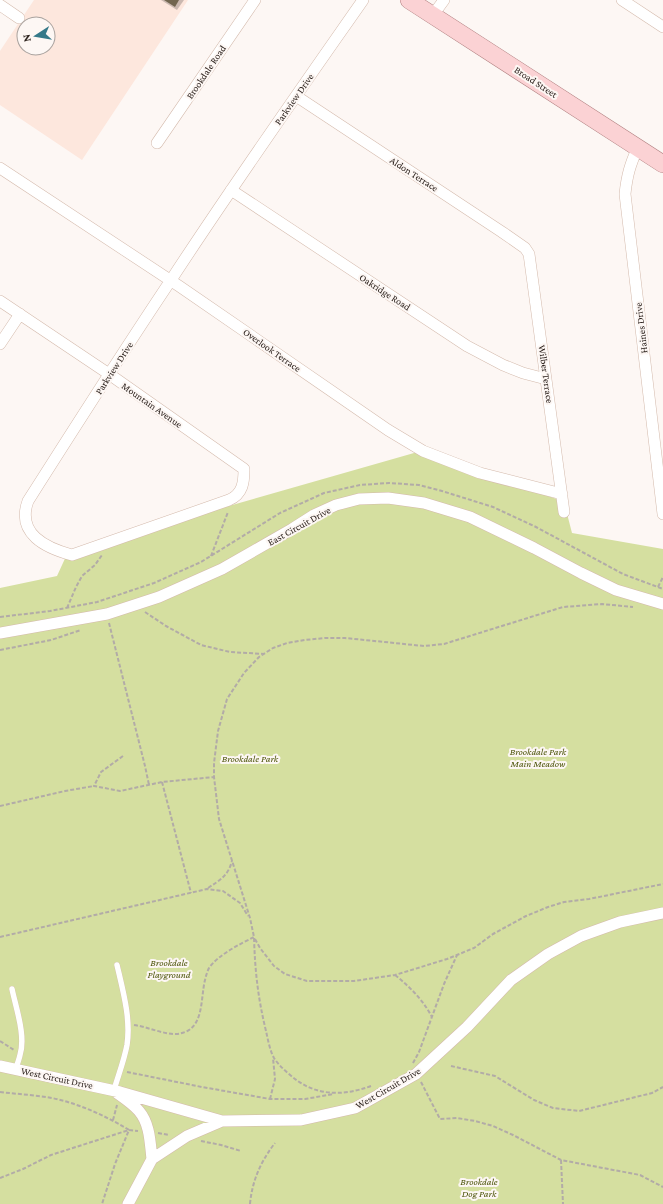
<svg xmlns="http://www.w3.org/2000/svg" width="663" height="1204" viewBox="0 0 663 1204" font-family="'Crimson Pro',serif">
<rect width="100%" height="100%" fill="#fdf7f4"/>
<path fill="#fde7dd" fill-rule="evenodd" d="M 34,0 L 188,0 L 82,160 L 0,105 L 0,51 ZM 24,24 L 48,24 L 48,48 L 24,48 Z"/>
<path fill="#d5dfa0" d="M 428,449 L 564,502 L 572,533 L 663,549 L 663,1204 L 0,1204 L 0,588 L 57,576 L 68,552 Z"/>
<path fill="#0003" d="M 161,0 L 184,0 L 177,10 Z"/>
<path fill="#71654f" d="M 164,0 L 179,0 L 175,7 Z"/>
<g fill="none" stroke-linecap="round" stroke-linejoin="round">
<defs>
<path id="service" d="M 12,989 C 16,1008 26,1036 20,1055 C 19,1060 17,1065 15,1070
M 114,1090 C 118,1076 124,1061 127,1045 C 131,1019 123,991 117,965"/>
<path id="minor" d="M 622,0 L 663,27
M 0,5 L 19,18
M 433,15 L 444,0
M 296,96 L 502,232 L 525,248 L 529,254 L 564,512
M 157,143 L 255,0
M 638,147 C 630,165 627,175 625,194 L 663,514
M 0,168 L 179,286 L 388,430 L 423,451 L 480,473 L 562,494
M 231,190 L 467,346 L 503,365 L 523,373 L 546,379
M 0,301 L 109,374 L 244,469 C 244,482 243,494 229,500 L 72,555 C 46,548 16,534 28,501 C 75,427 122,353 171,280 C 233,185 298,93 363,0
M 0,344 L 20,314
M 0,633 L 107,614 L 159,597 L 222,569 L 292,529 L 314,515 L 336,505 L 359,499 L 388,498 L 424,503 L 470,517 L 534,548 L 581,573 L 616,590 L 663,604
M 0,1066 L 120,1092 L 222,1121 L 301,1120 L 355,1108 L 416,1074 L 467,1027 L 511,980 L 548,954 L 581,936 L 620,922 L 663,913
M 117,1093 C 124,1098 133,1104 139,1111 C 150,1124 150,1142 152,1159
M 128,1204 L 152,1159 L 187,1136 L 222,1121"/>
<path id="primary" d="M 409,0 L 663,164"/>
</defs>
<use href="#service" stroke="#d4baac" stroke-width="6"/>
<use href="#minor" stroke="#d4baac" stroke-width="12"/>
<use href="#primary" stroke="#b18181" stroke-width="18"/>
<path stroke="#b2aba7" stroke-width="2" stroke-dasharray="4 2" stroke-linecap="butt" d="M 211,556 L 228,512
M 658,587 L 663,577
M 67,608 L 76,587 L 82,576 L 95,565 L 102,555
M 145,612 L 166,626 L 201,645 L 230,652 L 264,654
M 0,617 L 50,611 L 97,602 L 154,583 L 201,562 L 280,513 L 324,493 L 360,485 L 389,483 L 419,485 L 442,491 L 493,507 L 536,527 L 623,574 L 663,589
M 109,623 L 145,766 L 149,785
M 0,650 L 51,640 L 81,630
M 123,756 L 101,772 L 94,786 L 120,791 L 162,782 L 214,777
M 162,782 L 191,893
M 0,806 L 65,791 L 94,786
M 208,888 C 220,880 228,876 232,861
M 0,937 L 207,889 L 223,891 L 240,903 L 248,916
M 255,939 L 260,948 L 274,966 L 285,974 L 307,981 L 354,981 L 395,975 L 447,959 L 474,948 L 493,934 L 526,916 L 548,907 L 564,902 L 589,899 L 663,884
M 395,975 C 410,987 423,1000 432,1017
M 134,1025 C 148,1027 162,1034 176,1034 C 205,1032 200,1000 205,980 C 206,976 207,972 209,968 C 218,955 240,944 254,937
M 0,1041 L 14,1050
M 413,1063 L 419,1052 L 444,984 L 457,955
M 451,1066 L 495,1076 L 534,1100 L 553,1108 L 579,1111 L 652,1093 L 663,1087
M 127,1072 L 202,1087 L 270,1099 L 305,1099 L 334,1094
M 421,1082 L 440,1119 L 457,1118 L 475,1121 L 493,1126 L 513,1135 L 561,1160 L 640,1175 L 663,1187
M 371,1086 C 341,1097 313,1096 289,1074 C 283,1069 278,1064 274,1058 C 270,1051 268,1040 266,1031 C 258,998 255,972 254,937 L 250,918 L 219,819 L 214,777 L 214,763 L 218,731 L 227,699 L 244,673 L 259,657 L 273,648 L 287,643 L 305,640 L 325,638 L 345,638 L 424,646 L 444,644 L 563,607 L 602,604 L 633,607
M 0,1092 C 17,1094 35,1095 52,1098 C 80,1104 106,1116 129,1130 L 115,1164 L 102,1204
M 270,1099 L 275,1079 L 273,1058
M 113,1120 L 117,1105
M 158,1133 L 169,1135
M 201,1141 L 221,1145 L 241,1151
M 561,1160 L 563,1204
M 0,1178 L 23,1169 L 51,1155 L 129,1130 L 138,1131
M 250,1204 C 252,1181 261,1161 275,1143"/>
<use href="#service" stroke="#fff" stroke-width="5.5"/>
<use href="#minor" stroke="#fff" stroke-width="11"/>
<use href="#primary" stroke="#fbd2d4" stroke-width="17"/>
</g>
<g text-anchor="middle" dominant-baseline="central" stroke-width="4" stroke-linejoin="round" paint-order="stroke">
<g font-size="10" fill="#2c221d" stroke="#fdf7f4">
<text transform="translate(206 72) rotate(-56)">Brookdale Road</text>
<text transform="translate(536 82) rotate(33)">Broad Street</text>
<text transform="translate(294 99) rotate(-55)">Parkview Drive</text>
<text transform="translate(414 174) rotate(33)">Aldon Terrace</text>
<text transform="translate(385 292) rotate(33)">Oakridge Road</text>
<text transform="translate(641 328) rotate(-97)">Haines Drive</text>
<text transform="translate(272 350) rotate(35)">Overlook Terrace</text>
<text transform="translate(114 368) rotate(-57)">Parkview Drive</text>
<text transform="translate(546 374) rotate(82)">Wilber Terrace</text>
<text transform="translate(152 405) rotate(35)">Mountain Avenue</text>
<text transform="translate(299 526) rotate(-29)">East Circuit Drive</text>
<text transform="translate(57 1078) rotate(12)">West Circuit Drive</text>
<text transform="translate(388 1088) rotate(-30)">West Circuit Drive</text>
</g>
<g font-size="10" font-style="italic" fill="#4d550a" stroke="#fdf7f4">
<text x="538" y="751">Brookdale Park<tspan x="538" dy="12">Main Meadow</tspan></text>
<text x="250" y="758">Brookdale Park</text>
<text x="169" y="962">Brookdale<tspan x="169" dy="12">Playground</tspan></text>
<text x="479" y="1181">Brookdale<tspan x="479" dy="12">Dog Park</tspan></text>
</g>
</g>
<g transform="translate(36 36) rotate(258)"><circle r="19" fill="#fdf7f4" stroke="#a9a29e"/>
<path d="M0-3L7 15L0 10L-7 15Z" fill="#357989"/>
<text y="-6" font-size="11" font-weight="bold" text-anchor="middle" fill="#2c221d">N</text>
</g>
</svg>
